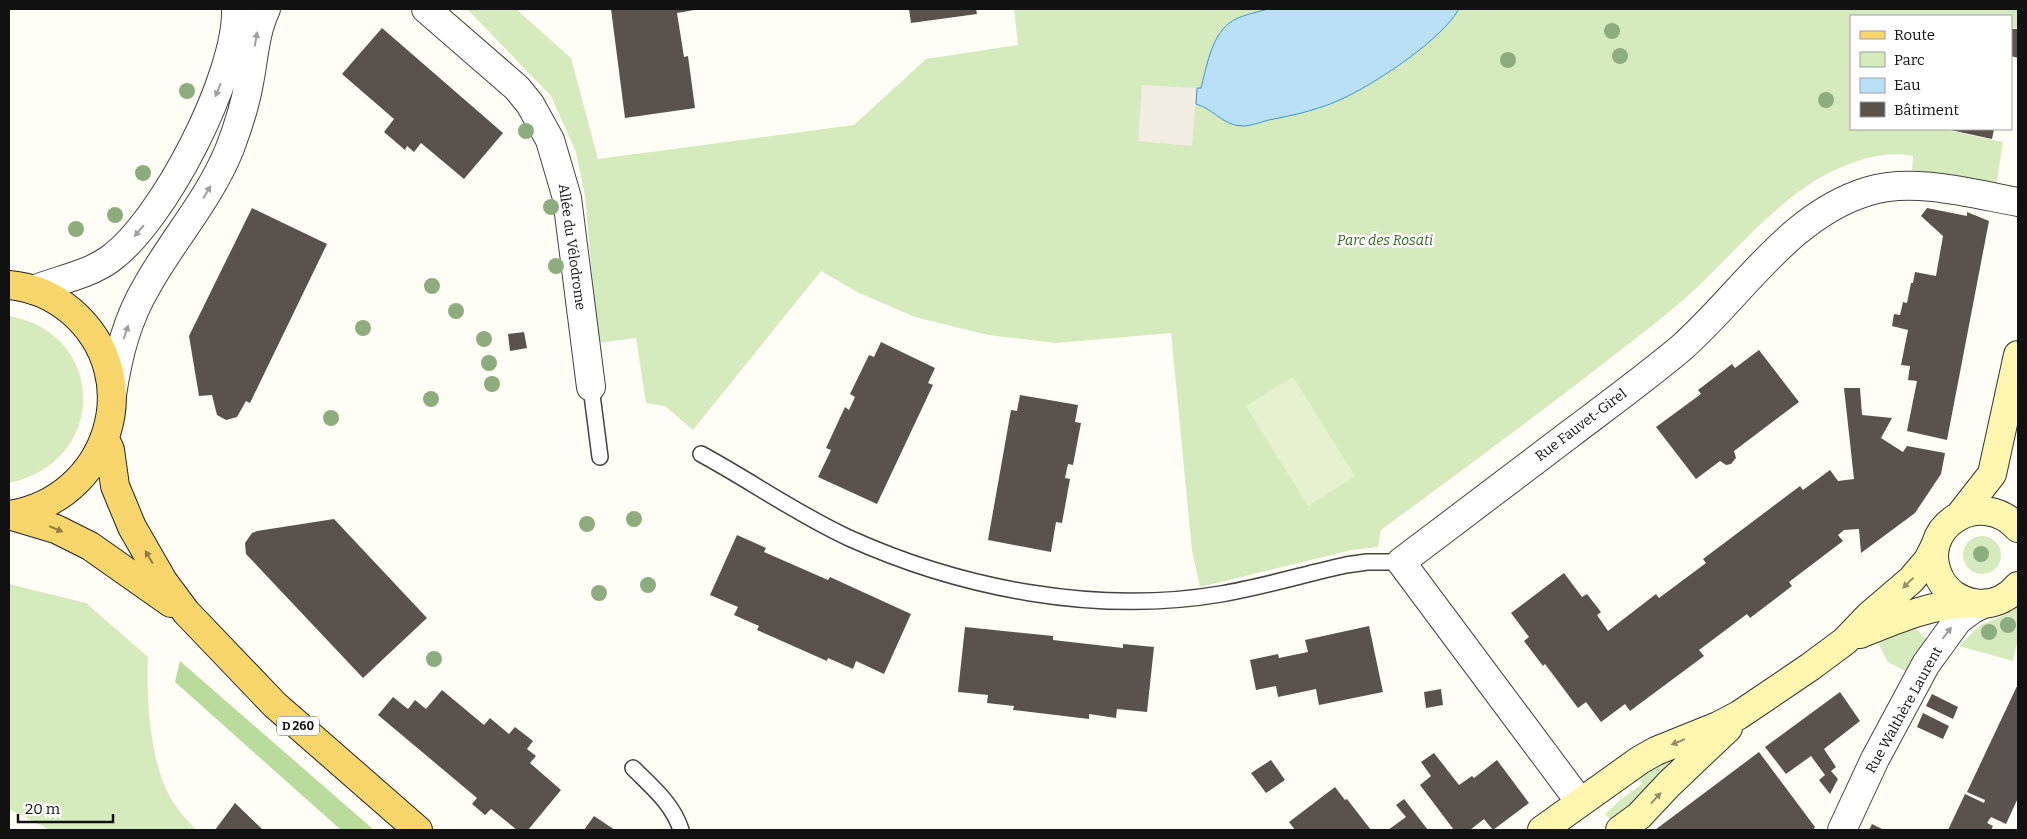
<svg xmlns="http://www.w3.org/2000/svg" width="2027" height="839" viewBox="0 0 2027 839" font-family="Bitter,serif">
<rect width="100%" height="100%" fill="#fffdf5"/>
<path fill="#d5ebbd" d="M 467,9 L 516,9 L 571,58 L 598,159 L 854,125 L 926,59 L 1018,45 L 1014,9 L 2018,9 L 2018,28 L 2011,28 L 2011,16 L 1851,16 L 1851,129 L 1942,129 L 2003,142 L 1996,187 L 1912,170 L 1913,156 C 1881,149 1840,165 1813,182 C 1760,216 1723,267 1676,306 C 1654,325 1630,342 1608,360 C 1533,418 1457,474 1381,530 L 1378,547 L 1352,550 L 1200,587 L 1192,551 L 1171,333 L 1056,343 L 988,335 L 915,317 L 859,293 L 821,271 L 693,430 L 665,406 L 646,403 L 636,338 L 598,343 L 585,196 L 576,152 L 551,96 Z
M 9,316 C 107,333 109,462 9,483 Z
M1963 555a19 19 0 1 1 38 0a19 19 0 1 1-38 0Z
M 9,584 L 86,603 L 148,657 C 146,698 150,761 170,797 C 177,809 187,821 197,830 L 50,830 L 9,809 Z
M 2018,606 L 2018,638 L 2013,661 L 1959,646 L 1980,625 L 2007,614 Z
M 1913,626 L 1928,640 L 1909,673 L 1888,662 L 1878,643 Z
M 1675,756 L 1677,761 L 1613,822 L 1605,814 L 1619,801 L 1642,784 L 1640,774 Z"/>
<path fill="#b9dc9c" d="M 180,661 L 374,830 L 341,830 L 175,682 Z"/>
<path fill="#e6f2cf" d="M 1293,377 L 1355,476 L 1308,506 L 1246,406 Z"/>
<path fill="#f1ede2" d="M 1142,85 L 1197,88 L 1192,146 L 1138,141 Z"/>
<path fill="#b9e0f7" stroke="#3f96cf" d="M 1268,9 L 1459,9 C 1441,40 1379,81 1346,97 C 1322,109 1295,115 1269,120 C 1261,122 1251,126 1243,126 C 1223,126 1214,109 1196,104 L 1197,88 L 1201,88 C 1206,69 1211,38 1228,24 C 1239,15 1255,13 1268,9 Z"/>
<path fill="#5a524d" d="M 611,9 L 700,9 L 677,13 L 684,57 L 688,56 L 695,108 L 625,118 Z
M 909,9 L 976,9 L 977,14 L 911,23 Z
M 382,28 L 503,133 L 464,179 L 421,143 L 414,152 L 407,146 L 405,150 L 384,132 L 394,119 L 342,74 Z
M 2011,29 L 2018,29 L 2018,58 L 2011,56 Z
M 1946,129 L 1994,129 L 1992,139 Z
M 252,208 L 327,244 L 250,403 L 246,401 L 237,417 L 226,420 L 217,415 L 212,395 L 199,396 L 189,336 Z
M 1927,208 L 1967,216 L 1967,212 L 1989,221 L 1947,440 L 1907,431 L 1917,381 L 1908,380 L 1910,366 L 1901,365 L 1908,330 L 1892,326 L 1894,314 L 1900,315 L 1903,302 L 1907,303 L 1911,283 L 1913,283 L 1915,272 L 1936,276 L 1943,236 L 1921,216 Z
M 524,332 L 527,348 L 510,351 L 508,334 Z
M 881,342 L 935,368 L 928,383 L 933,385 L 877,504 L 818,477 L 831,450 L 826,448 L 845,407 L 849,410 L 855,397 L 850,394 L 869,355 L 874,357 Z
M 1759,350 L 1799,402 L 1734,451 L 1736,458 L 1731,464 L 1726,465 L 1720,461 L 1696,479 L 1656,427 L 1701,394 L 1698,390 L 1732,364 L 1735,368 Z
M 1844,388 L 1860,388 L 1862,415 L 1892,418 L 1881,438 L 1903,452 L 1907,446 L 1945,453 L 1941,474 L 1915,513 L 1861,553 L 1859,529 L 1844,530 L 1838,535 L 1843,541 L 1789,582 L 1792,586 L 1750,618 L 1747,614 L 1699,650 L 1704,656 L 1630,711 L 1625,704 L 1601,722 L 1586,702 L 1578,708 L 1545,664 L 1543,666 L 1524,641 L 1529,637 L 1511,613 L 1564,573 L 1582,597 L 1587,594 L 1601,612 L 1597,615 L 1608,631 L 1656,594 L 1659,598 L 1706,563 L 1703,559 L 1800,486 L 1803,490 L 1830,470 L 1838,481 L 1854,479 Z
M 1020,395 L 1078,405 L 1075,422 L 1081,423 L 1073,465 L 1068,464 L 1065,478 L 1070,479 L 1062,523 L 1056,522 L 1051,552 L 988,540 L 1011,410 L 1017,411 Z
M 334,519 L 427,618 L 363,678 L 246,554 L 245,543 L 252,533 L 257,531 Z
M 737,535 L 766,548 L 764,552 L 828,580 L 830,577 L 911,614 L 884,674 L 856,661 L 853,669 L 828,658 L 827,661 L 757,630 L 759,626 L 734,615 L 738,607 L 710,595 Z
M 1369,626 L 1383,692 L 1319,705 L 1316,689 L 1278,697 L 1276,686 L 1256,690 L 1250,660 L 1278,654 L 1279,658 L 1308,652 L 1305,640 Z
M 965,627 L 1053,636 L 1053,640 L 1123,648 L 1123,644 L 1154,647 L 1147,712 L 1117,709 L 1116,718 L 1089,714 L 1089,719 L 1013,710 L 1014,706 L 987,703 L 988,695 L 958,692 Z
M 2018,684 L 2018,798 L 2006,824 L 1991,817 L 1987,823 L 1993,826 L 1991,830 L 1948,830 L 1965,794 L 1984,803 L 1985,800 L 1967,792 Z
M 1441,689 L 1443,705 L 1426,708 L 1424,692 Z
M 442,690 L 484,725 L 490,718 L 509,734 L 515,727 L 533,741 L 527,749 L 536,756 L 530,763 L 561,790 L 528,830 L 517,830 L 491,809 L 485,815 L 472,804 L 477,798 L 378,715 L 393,697 L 408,709 L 415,700 L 426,709 Z
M 1840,692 L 1860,721 L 1824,749 L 1836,767 L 1831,771 L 1838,779 L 1830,794 L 1819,780 L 1825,775 L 1811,756 L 1786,774 L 1765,747 Z
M 1932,694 L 1958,707 L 1953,719 L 1926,706 Z
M 1923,713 L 1949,726 L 1943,739 L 1917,727 Z
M 1759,752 L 1815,827 L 1813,830 L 1655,830 Z
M 1434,753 L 1459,785 L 1472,776 L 1474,778 L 1497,760 L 1529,803 L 1493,830 L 1484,819 L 1470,830 L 1454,830 L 1420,785 L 1431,776 L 1421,762 Z
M 1271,760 L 1285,780 L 1266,793 L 1251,773 Z
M 1335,787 L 1345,800 L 1347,799 L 1371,830 L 1295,830 L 1289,822 Z
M 1404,799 L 1428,830 L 1388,830 L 1406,817 L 1396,805 Z
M 235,803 L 262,829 L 261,830 L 215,830 Z
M 594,816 L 615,830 L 584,830 Z
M 1872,824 L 1884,830 L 1869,830 Z"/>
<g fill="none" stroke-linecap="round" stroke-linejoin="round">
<defs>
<path id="lane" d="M 591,387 L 600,457
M 701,454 C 751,481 797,514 849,538 C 962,589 1097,615 1221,594 C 1263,587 1305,574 1346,565 L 1367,562 L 1401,562
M 633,768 C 652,787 673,804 681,830"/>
<path id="street" d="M 426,9 L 517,88 L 530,104 L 550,140 L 567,198 L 591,387
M 33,290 C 58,280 88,275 110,259 C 164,220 238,75 236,9
M 112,395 C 118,355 127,319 148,284 C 174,238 210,198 230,148 C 238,127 245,105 249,83 C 254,57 255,32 266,9
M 1580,802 L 1401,562 C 1457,520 1513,477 1570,434 C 1607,406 1644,379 1680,349 C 1741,296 1788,215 1869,191 C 1913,177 1974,194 2018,202
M 1842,830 L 1875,759 L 1926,664 L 1958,620 L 1973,609 L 1983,604"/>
<path id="secondary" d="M 1960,515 L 1992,474 L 2018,355
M 2018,528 C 1980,486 1914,528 1940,579 C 1947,592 1960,601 1974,603 C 1991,606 2007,599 2018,586
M 1860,634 C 1897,619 1931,604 1971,603
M 1542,830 L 1640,760 L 1656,751 L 1718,726 L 1739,715 L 1810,667 L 1845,641 L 1869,616 L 1911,580 L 1928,560 L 1936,544
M 1620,830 L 1639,816 L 1669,784 L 1728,728"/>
<path id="primary" d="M 9,285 C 32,287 53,296 71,311 C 149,378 108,500 9,515
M 105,439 L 110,450 L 115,486 L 132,527 L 163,581 L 186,612 L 275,705 L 418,830
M 9,515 L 56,529 L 90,546 L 171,603"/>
</defs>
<use href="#lane" stroke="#444" stroke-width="18"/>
<use href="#street" stroke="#444" stroke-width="30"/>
<use href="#secondary" stroke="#333" stroke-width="30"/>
<use href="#primary" stroke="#222" stroke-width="30"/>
<use href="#lane" stroke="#fff" stroke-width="15"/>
<use href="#street" stroke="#fff" stroke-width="28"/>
<use href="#secondary" stroke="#fff6b0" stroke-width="28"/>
<use href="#primary" stroke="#f9d66b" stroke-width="28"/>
</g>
<g fill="#8dad7f">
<circle cx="1612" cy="31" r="8"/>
<circle cx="1620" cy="56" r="8"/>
<circle cx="1508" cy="60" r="8"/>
<circle cx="187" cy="91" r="8"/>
<circle cx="1826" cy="100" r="8"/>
<circle cx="526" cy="131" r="8"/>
<circle cx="143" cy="173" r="8"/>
<circle cx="551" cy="207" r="8"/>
<circle cx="115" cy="215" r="8"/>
<circle cx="76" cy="229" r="8"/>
<circle cx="556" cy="266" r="8"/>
<circle cx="432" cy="286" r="8"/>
<circle cx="456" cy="311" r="8"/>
<circle cx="363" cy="328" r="8"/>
<circle cx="484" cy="339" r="8"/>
<circle cx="489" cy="363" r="8"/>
<circle cx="492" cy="384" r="8"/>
<circle cx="431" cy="399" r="8"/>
<circle cx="331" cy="418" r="8"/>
<circle cx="634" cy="519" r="8"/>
<circle cx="587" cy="524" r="8"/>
<circle cx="1981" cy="554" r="8"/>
<circle cx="648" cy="585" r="8"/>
<circle cx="599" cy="593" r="8"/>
<circle cx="2008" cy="625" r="8"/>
<circle cx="1989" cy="632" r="8"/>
<circle cx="434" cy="659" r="8"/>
</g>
<defs><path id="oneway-solid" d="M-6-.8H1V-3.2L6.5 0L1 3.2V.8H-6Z" transform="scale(1.25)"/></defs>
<g fill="#a0a0a0">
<use href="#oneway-solid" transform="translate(256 39) rotate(-80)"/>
<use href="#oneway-solid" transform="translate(218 90) rotate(112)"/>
<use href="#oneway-solid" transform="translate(207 192) rotate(-59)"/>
<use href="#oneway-solid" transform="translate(139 231) rotate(130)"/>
<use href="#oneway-solid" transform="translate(126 332) rotate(-71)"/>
<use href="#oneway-solid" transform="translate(1947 633) rotate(-52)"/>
</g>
<g fill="#917d42">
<use href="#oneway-solid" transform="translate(56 529) rotate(22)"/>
<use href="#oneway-solid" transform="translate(149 557) rotate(-121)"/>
</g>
<g fill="#948f68">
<use href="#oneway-solid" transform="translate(1908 583) rotate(136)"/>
<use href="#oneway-solid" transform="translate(1678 742) rotate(158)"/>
<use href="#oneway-solid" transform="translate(1656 798) rotate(-48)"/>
</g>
<g text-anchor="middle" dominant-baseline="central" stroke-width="5" stroke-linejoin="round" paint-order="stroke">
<rect fill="#fff" stroke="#585858" stroke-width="1" x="277" y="716.5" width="42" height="19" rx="4"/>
<g font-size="12" font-weight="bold" fill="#111">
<text x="298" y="726">D 260</text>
</g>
<g font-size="14" font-style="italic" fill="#2f6b1f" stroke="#fff">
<text x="1385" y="240">Parc des Rosati</text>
</g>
<g font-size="14" fill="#111" stroke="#fff">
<text transform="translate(572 247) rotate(82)">Allée du Vélodrome</text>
<text transform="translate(1581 425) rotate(-37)">Rue Fauvet-Girel</text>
<text transform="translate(1904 710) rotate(-61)">Rue Walthère Laurent</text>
</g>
</g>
<rect width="2027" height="839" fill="none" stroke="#111111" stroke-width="20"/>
<rect x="1850" y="15" width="162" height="115" fill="#ffffff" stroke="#a0a0a0"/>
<rect x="1860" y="31" width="25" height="8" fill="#f9d66b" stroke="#a0a0a0"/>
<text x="1894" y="40" font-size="15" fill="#111111">Route</text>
<rect x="1860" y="52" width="25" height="15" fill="#d5ebbd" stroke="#a0a0a0"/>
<text x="1894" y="65" font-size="15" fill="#111111">Parc</text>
<rect x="1860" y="78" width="25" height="15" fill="#b9e0f7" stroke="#a0a0a0"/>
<text x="1894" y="90" font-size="15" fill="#111111">Eau</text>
<rect x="1860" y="102" width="25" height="15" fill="#5a524d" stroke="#a0a0a0"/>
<text x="1894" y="115" font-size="15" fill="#111111">Bâtiment</text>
<path d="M18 814v8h95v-8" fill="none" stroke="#111111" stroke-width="2.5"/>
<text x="25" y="814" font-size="15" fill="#111111" stroke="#ffffff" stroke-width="4" paint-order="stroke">20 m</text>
</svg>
